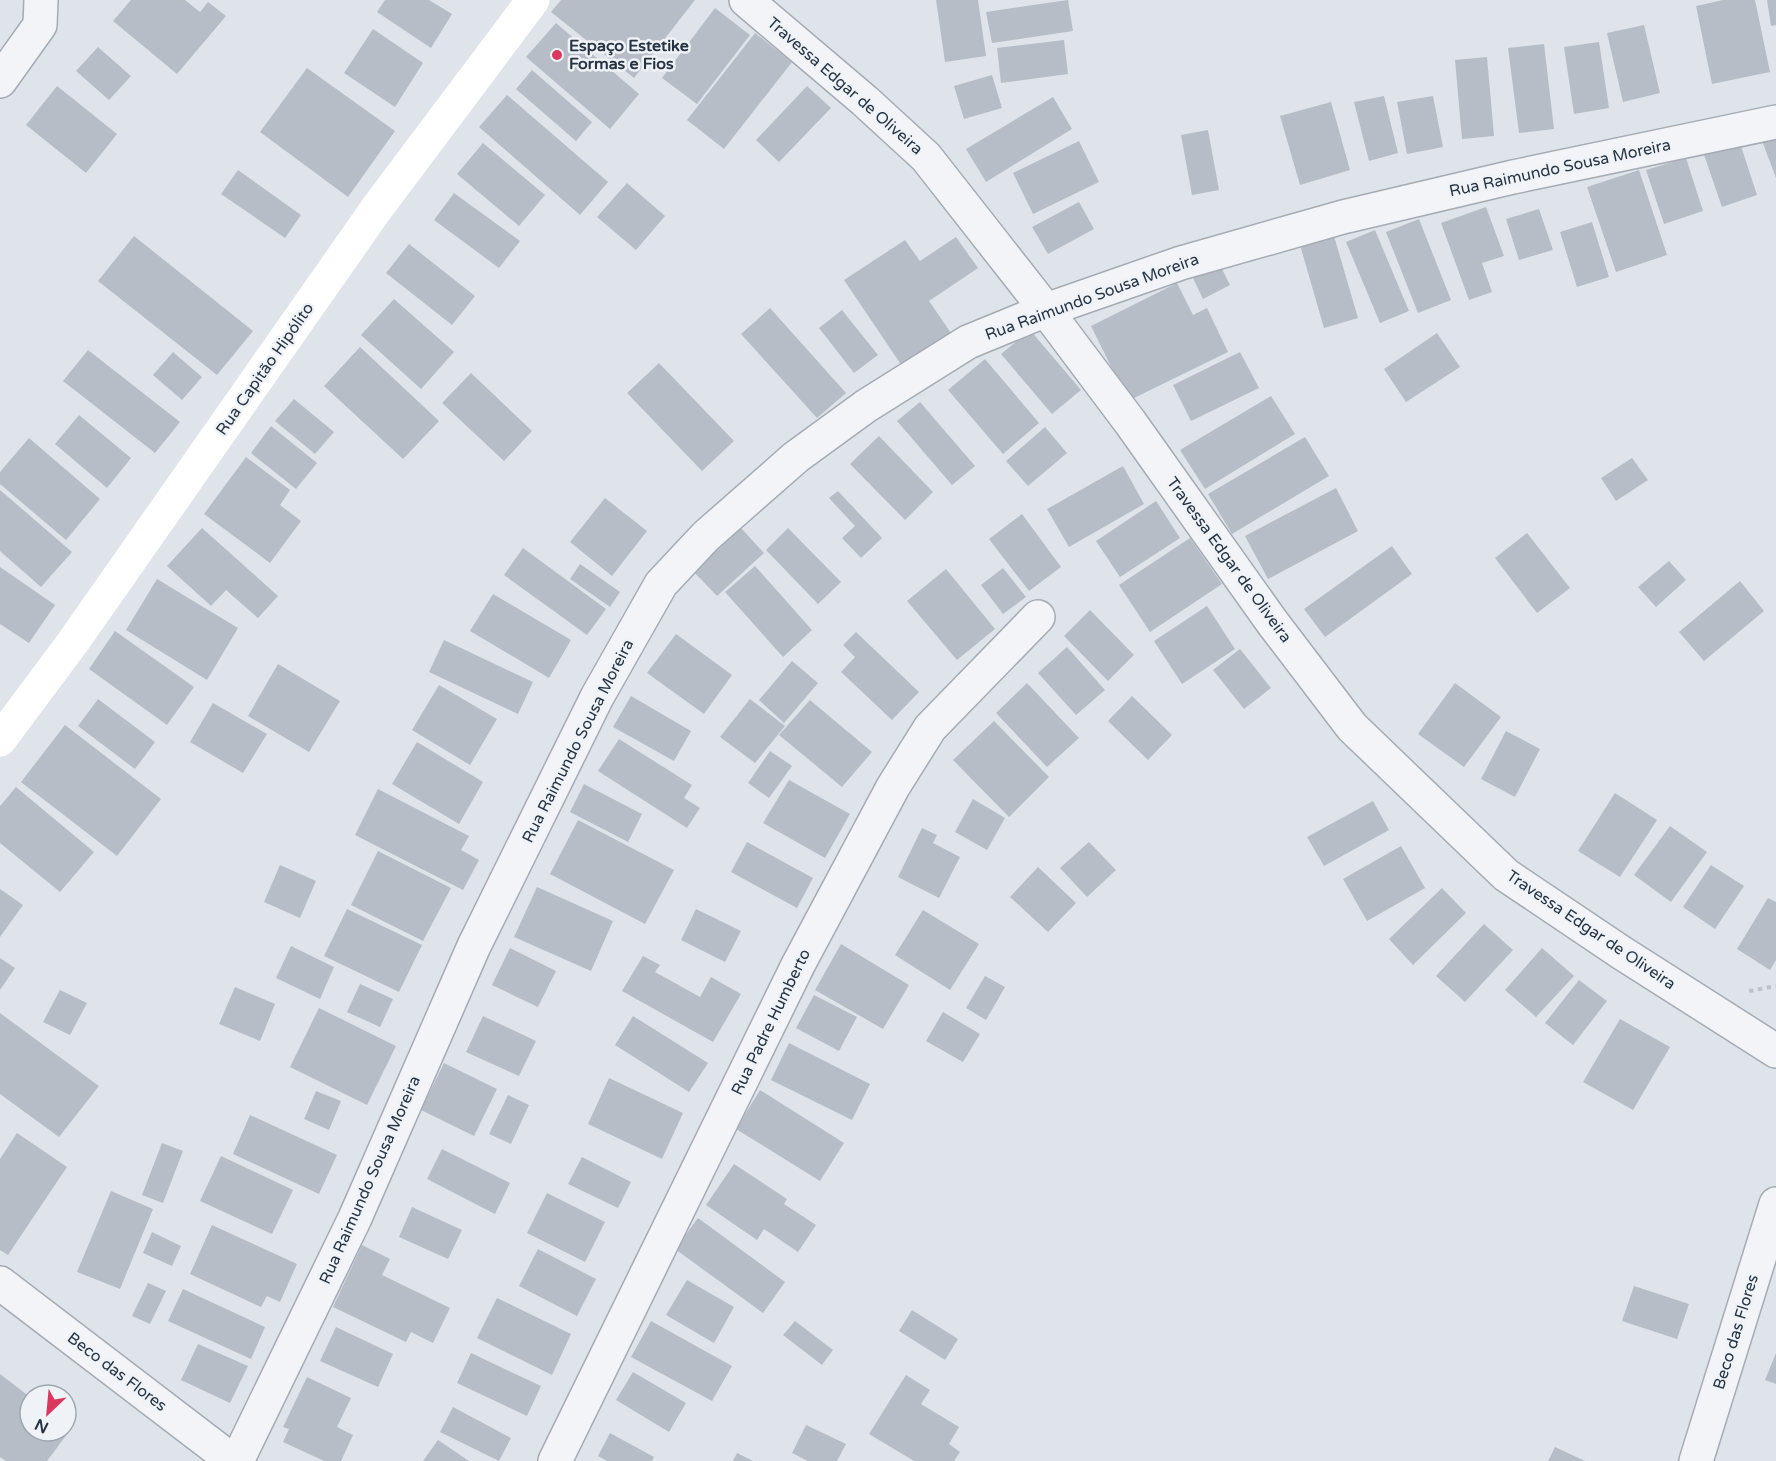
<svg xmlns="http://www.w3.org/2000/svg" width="1776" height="1461" viewBox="0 0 1776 1461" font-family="'Varela Round',sans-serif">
<rect width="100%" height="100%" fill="#dfe4ea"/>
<path fill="#b6bdc7" d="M 131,0 L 185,0 L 200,12 L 208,2 L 226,16 L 177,74 L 113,21 Z
M 385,0 L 429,0 L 452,14 L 431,48 L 377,12 Z
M 561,0 L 695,0 L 634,78 L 551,12 Z
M 936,0 L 978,0 L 986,56 L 945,62 Z
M 1068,0 L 1073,31 L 992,43 L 986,12 Z
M 1723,0 L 1755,0 L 1770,72 L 1712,84 L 1696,6 Z
M 1767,0 L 1776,0 L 1776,25 L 1771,26 Z
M 715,8 L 750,35 L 697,104 L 662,78 Z
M 556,23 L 639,94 L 610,129 L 526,57 Z
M 1644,25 L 1660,93 L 1623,102 L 1607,33 Z
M 373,29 L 423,63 L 395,107 L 344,73 Z
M 755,33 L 792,62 L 724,149 L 687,120 Z
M 1064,40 L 1068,74 L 1001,83 L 997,48 Z
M 1599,42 L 1609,108 L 1574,114 L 1564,47 Z
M 1544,44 L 1554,129 L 1519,133 L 1508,48 Z
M 98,47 L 131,76 L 109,100 L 76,71 Z
M 1487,57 L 1494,136 L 1462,139 L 1455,60 Z
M 307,68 L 395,131 L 348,197 L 260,132 Z
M 532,70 L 592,122 L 576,141 L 516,89 Z
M 992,75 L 1002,108 L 964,119 L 954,86 Z
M 57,86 L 117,134 L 86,173 L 26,125 Z
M 807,86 L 831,108 L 779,162 L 756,140 Z
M 507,95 L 608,182 L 580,215 L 479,127 Z
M 1384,96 L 1398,153 L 1369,161 L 1354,102 Z
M 1433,96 L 1443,147 L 1407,154 L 1397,102 Z
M 1053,97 L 1072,129 L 986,182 L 966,149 Z
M 1331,102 L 1350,170 L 1300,185 L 1280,116 Z
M 1208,130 L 1219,190 L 1192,195 L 1181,135 Z
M 1776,133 L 1776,178 L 1761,138 Z
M 1738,137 L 1757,195 L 1722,207 L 1702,149 Z
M 1079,141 L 1099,182 L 1033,214 L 1013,173 Z
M 483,143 L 545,195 L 519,226 L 457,174 Z
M 1686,158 L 1703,211 L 1664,224 L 1646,170 Z
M 238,170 L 301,215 L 285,238 L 221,194 Z
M 1639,170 L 1667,255 L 1616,272 L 1587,187 Z
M 627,183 L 665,216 L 636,250 L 597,217 Z
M 454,193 L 520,241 L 499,268 L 434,220 Z
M 1079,202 L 1094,229 L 1048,254 L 1032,227 Z
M 1486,207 L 1504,256 L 1482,263 L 1492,292 L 1469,300 L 1441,223 Z
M 1539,209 L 1553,250 L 1519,260 L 1506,219 Z
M 1419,219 L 1451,300 L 1418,313 L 1386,232 Z
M 1592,222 L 1609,277 L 1577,287 L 1560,232 Z
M 1375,230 L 1409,311 L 1380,323 L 1346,242 Z
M 134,236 L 253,331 L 217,375 L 98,281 Z
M 1334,236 L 1358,318 L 1324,328 L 1300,245 Z
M 956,237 L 978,268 L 929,301 L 951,333 L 902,366 L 844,280 L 905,240 L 920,261 Z
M 409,244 L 475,296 L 452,325 L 386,273 Z
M 1220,265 L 1230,285 L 1203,299 L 1193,278 Z
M 1177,283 L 1193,315 L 1207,308 L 1228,352 L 1128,401 L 1091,326 Z
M 394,299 L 454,352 L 421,389 L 361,335 Z
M 770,308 L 846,393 L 817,418 L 741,334 Z
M 842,310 L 878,355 L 854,373 L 819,328 Z
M 1030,330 L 1081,390 L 1052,414 L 1001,354 Z
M 1437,333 L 1460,367 L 1406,402 L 1384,369 Z
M 360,347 L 439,421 L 403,459 L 324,386 Z
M 88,350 L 180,422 L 155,453 L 63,381 Z
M 173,352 L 202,377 L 182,400 L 153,375 Z
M 1240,352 L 1259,388 L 1191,421 L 1173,385 Z
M 985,359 L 1039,423 L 1003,454 L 948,390 Z
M 659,363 L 734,441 L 702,471 L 627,393 Z
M 471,373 L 532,431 L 504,461 L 442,403 Z
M 1271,396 L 1295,434 L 1205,489 L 1180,450 Z
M 294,399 L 334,432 L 315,454 L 275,421 Z
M 920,402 L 975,466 L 952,485 L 897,421 Z
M 79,415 L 131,458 L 107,488 L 55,444 Z
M 271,426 L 317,463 L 296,489 L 251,453 Z
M 1045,427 L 1067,453 L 1028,486 L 1006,461 Z
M 879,436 L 933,492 L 905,520 L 850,464 Z
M 1305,437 L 1329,476 L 1232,534 L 1208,494 Z
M 29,438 L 100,499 L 66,540 L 0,484 L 0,472 Z
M 246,457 L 290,490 L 280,505 L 301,521 L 270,563 L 204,514 Z
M 1632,458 L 1648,480 L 1616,501 L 1601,478 Z
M 1123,466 L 1144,504 L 1069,547 L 1047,509 Z
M 1336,488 L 1358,531 L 1268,579 L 1245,536 Z
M 0,490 L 72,552 L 41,587 L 0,551 Z
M 838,491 L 882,538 L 861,558 L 842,538 L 855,526 L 829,498 Z
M 605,498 L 647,531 L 612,576 L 570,542 Z
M 1156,501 L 1180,538 L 1120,577 L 1096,541 Z
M 1022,514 L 1061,567 L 1029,591 L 989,539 Z
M 202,528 L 278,596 L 258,618 L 226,590 L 211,606 L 167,566 Z
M 741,528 L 764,553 L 717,596 L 693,571 Z
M 788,528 L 841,582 L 818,604 L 766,550 Z
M 1527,533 L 1570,588 L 1537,613 L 1495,558 Z
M 1190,538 L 1222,584 L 1150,632 L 1119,585 Z
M 1392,546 L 1412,574 L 1325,637 L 1304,609 Z
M 523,548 L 606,609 L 587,635 L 504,575 Z
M 1669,561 L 1686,580 L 1656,607 L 1638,587 Z
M 580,564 L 620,592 L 610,607 L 570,579 Z
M 755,566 L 812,630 L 783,657 L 725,592 Z
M 0,567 L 55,605 L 29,643 L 0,624 Z
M 1003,568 L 1026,597 L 1003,614 L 981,585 Z
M 946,569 L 995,629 L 957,660 L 907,601 Z
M 157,579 L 238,628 L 207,680 L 126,630 Z
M 1740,581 L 1764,611 L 1704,661 L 1679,632 Z
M 493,594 L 571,640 L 549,678 L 470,631 Z
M 1207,606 L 1235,649 L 1182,684 L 1154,641 Z
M 1090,610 L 1134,655 L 1108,681 L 1064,636 Z
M 115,631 L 194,687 L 167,725 L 89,669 Z
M 856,632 L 919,692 L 892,720 L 841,672 L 855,657 L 843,645 Z
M 676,634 L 732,675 L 704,714 L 647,673 Z
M 444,640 L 533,682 L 518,714 L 429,672 Z
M 1067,647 L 1105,690 L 1076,715 L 1038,673 Z
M 1240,649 L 1271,688 L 1244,709 L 1213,670 Z
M 792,661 L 818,683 L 784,723 L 759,700 Z
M 278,664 L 340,701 L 309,752 L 248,716 Z
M 1027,683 L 1079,738 L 1047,767 L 996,713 Z
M 1455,683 L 1501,717 L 1464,767 L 1418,734 Z
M 439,685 L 497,719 L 470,765 L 412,730 Z
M 631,696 L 691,731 L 674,761 L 613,727 Z
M 1132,696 L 1172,735 L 1148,760 L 1108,721 Z
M 98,699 L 155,742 L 135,769 L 78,726 Z
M 750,699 L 785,726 L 755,763 L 720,737 Z
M 810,700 L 872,752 L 842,787 L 779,735 Z
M 213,703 L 267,734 L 243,773 L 190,742 Z
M 994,721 L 1049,777 L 1009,817 L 953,760 Z
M 65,725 L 161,799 L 117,856 L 21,782 Z
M 1506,731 L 1540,749 L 1515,797 L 1481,779 Z
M 619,739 L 692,785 L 684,798 L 700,808 L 687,828 L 598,771 Z
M 417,742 L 483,782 L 459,824 L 392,784 Z
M 770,751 L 792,766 L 769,798 L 748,783 Z
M 789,780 L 850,814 L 825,858 L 763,823 Z
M 584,784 L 642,814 L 628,842 L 570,812 Z
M 16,787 L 94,852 L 60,892 L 0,843 L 0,806 Z
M 378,789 L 469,836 L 461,850 L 479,860 L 463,890 L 355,835 Z
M 1615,793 L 1657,820 L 1620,877 L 1578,851 Z
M 973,799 L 1005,818 L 987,850 L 955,832 Z
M 1373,801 L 1389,830 L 1324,866 L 1307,837 Z
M 578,820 L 674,870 L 645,924 L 550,874 Z
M 1670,826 L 1707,852 L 1671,902 L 1634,875 Z
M 922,828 L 937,835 L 933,843 L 960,857 L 939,898 L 898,877 Z
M 747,842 L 813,878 L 797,908 L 731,872 Z
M 1089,842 L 1116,870 L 1087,897 L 1060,868 Z
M 1401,846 L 1425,888 L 1367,921 L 1343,879 Z
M 378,851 L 451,888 L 423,941 L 351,905 Z
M 280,865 L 316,881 L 300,918 L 264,902 Z
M 1711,865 L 1744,886 L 1715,929 L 1683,907 Z
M 1038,867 L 1076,903 L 1048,932 L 1010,897 Z
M 537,887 L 613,921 L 591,971 L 514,937 Z
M 1442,888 L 1466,913 L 1413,965 L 1389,939 Z
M 0,889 L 23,905 L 0,937 Z
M 1768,898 L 1776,902 L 1776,960 L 1770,970 L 1737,949 Z
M 347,909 L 422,945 L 399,992 L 324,956 Z
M 696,909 L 741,931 L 725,962 L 681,940 Z
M 923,910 L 979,944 L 950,990 L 895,955 Z
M 1484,924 L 1513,950 L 1465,1002 L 1436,976 Z
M 841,944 L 909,985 L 883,1029 L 815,990 Z
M 291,946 L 334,967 L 320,999 L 276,978 Z
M 510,948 L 556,971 L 538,1007 L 492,985 Z
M 1542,948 L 1574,976 L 1536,1017 L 1505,990 Z
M 643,956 L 660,965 L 655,972 L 700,997 L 711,977 L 741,994 L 713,1042 L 622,991 Z
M 0,958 L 15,968 L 0,990 Z
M 985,976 L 1005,987 L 986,1020 L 966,1008 Z
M 1579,980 L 1607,1001 L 1573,1045 L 1545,1023 Z
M 360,984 L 393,999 L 380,1027 L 347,1012 Z
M 235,987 L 275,1004 L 260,1041 L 219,1024 Z
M 60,990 L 87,1003 L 70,1035 L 43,1022 Z
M 814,995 L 857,1017 L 839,1051 L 796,1028 Z
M 319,1008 L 396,1046 L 367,1105 L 290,1067 Z
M 943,1012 L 980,1034 L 963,1062 L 926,1041 Z
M 0,1013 L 99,1086 L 59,1137 L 0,1094 Z
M 483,1016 L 536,1041 L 519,1076 L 466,1052 Z
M 633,1016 L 708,1063 L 689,1092 L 615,1045 Z
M 1620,1019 L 1670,1047 L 1633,1110 L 1583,1082 Z
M 789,1043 L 870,1084 L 852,1120 L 771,1080 Z
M 444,1063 L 497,1089 L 474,1136 L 421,1110 Z
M 609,1078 L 683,1113 L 662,1159 L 588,1124 Z
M 760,1090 L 844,1143 L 820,1181 L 736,1129 Z
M 316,1091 L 341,1101 L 329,1130 L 304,1119 Z
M 508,1095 L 529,1105 L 511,1144 L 489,1134 Z
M 250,1115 L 337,1155 L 319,1194 L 233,1154 Z
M 17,1133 L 67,1167 L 8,1255 L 0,1250 L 0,1159 Z
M 162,1143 L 183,1151 L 163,1203 L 142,1195 Z
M 442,1149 L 510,1183 L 495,1214 L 427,1179 Z
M 221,1156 L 293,1190 L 272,1234 L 200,1201 Z
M 582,1157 L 631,1182 L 618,1208 L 568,1184 Z
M 734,1164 L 787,1199 L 784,1204 L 816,1225 L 798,1252 L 764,1229 L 757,1240 L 706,1205 Z
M 111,1191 L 153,1209 L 120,1289 L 77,1272 Z
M 547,1193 L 605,1222 L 585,1262 L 527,1233 Z
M 412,1207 L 462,1230 L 448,1259 L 399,1237 Z
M 698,1218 L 785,1282 L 763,1313 L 675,1249 Z
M 212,1225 L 297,1264 L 280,1302 L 267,1296 L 261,1307 L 190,1274 Z
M 152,1232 L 181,1246 L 172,1266 L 143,1253 Z
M 362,1245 L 390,1259 L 382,1275 L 450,1308 L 433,1343 L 411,1332 L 406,1342 L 333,1307 Z
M 538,1249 L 596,1279 L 577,1316 L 519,1286 Z
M 687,1280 L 734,1307 L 714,1343 L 666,1315 Z
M 148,1283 L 166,1291 L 150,1324 L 132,1316 Z
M 1634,1286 L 1689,1304 L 1677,1339 L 1622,1321 Z
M 183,1289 L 265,1327 L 251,1359 L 168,1321 Z
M 497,1298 L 571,1334 L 552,1375 L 477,1338 Z
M 912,1310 L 958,1339 L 945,1360 L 899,1331 Z
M 651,1321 L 732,1366 L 712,1401 L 631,1357 Z
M 795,1321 L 833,1350 L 822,1365 L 783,1335 Z
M 336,1327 L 393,1354 L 378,1387 L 320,1361 Z
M 198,1344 L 248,1366 L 230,1403 L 181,1380 Z
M 471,1353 L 541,1386 L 527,1416 L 457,1383 Z
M 1776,1353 L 1776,1384 L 1765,1380 Z
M 633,1372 L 686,1403 L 669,1432 L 616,1400 Z
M 0,1374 L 30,1397 L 30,1431 L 66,1431 L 66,1425 L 71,1429 L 47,1461 L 6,1461 L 0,1457 Z
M 906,1375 L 930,1390 L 921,1404 L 959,1427 L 949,1444 L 960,1452 L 954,1461 L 914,1461 L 869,1434 Z
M 307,1377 L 351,1398 L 337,1427 L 353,1435 L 341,1461 L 324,1461 L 283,1442 L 289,1429 L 283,1427 Z
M 453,1407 L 511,1438 L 499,1461 L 440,1432 Z
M 806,1425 L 846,1444 L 837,1461 L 808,1461 L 792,1453 Z
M 610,1433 L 654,1457 L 652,1461 L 607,1461 L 598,1456 Z
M 438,1440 L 469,1461 L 423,1461 Z
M 1555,1447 L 1585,1461 L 1548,1461 Z
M 737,1453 L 753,1461 L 733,1461 Z"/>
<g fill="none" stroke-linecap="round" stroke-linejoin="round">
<defs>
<path id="street" d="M 746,0 L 865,101 L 926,157 L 1046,310 L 1130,422 L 1272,622 L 1352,727 L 1506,875 L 1622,953 L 1776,1051
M 0,81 L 40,25 L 41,0
M 0,1283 L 233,1461
M 237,1461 L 355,1218 L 474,946 L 597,697 L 661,584 L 706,536 L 796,457 L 866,406 L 968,342 L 1046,310 L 1181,263 L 1343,217 L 1513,177 L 1776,122
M 555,1461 L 798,965 L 893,787 L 930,728 L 1038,617
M 1696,1461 L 1776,1204"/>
</defs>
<use href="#street" stroke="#a4abb4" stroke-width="36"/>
<path stroke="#bdc2c8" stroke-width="4" stroke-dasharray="4.5 4.5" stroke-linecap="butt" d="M 1749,991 L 1776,986"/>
<use href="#street" stroke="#f2f4f7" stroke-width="33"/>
<path stroke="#fff" stroke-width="33" d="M 0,740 L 73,642 L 377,208 L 533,0"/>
</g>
<circle fill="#da385d" stroke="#eff3f7" stroke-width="2" cx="557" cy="55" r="6"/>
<g text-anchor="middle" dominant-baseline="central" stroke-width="5" stroke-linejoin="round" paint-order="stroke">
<g font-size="16" font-weight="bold" fill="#263342" stroke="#eff3f7" text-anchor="start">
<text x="569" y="46">Espaço Estetike<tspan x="569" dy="18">Formas e Fios</tspan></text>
</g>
<g font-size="16" fill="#263342" stroke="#eff3f7">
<text transform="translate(845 86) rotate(41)">Travessa Edgar de Oliveira</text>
<text transform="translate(1560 168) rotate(-12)">Rua Raimundo Sousa Moreira</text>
<text transform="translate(1092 297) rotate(-20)">Rua Raimundo Sousa Moreira</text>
<text transform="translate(265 369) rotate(-55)">Rua Capitão Hipólito</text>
<text transform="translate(1229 560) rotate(54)">Travessa Edgar de Oliveira</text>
<text transform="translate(578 741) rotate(-63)">Rua Raimundo Sousa Moreira</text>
<text transform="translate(1591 930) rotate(34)">Travessa Edgar de Oliveira</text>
<text transform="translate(771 1022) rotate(-64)">Rua Padre Humberto</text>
<text transform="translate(370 1180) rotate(-66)">Rua Raimundo Sousa Moreira</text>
<text transform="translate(1736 1332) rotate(-73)">Beco das Flores</text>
<text transform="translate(117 1372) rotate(37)">Beco das Flores</text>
</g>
</g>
<g transform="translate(48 1413) rotate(206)"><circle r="28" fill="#eff3f7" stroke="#9fa6af" stroke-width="1.5"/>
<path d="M0-4.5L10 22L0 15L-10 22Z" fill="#da385d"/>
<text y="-9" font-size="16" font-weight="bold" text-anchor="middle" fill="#263342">N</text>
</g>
</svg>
